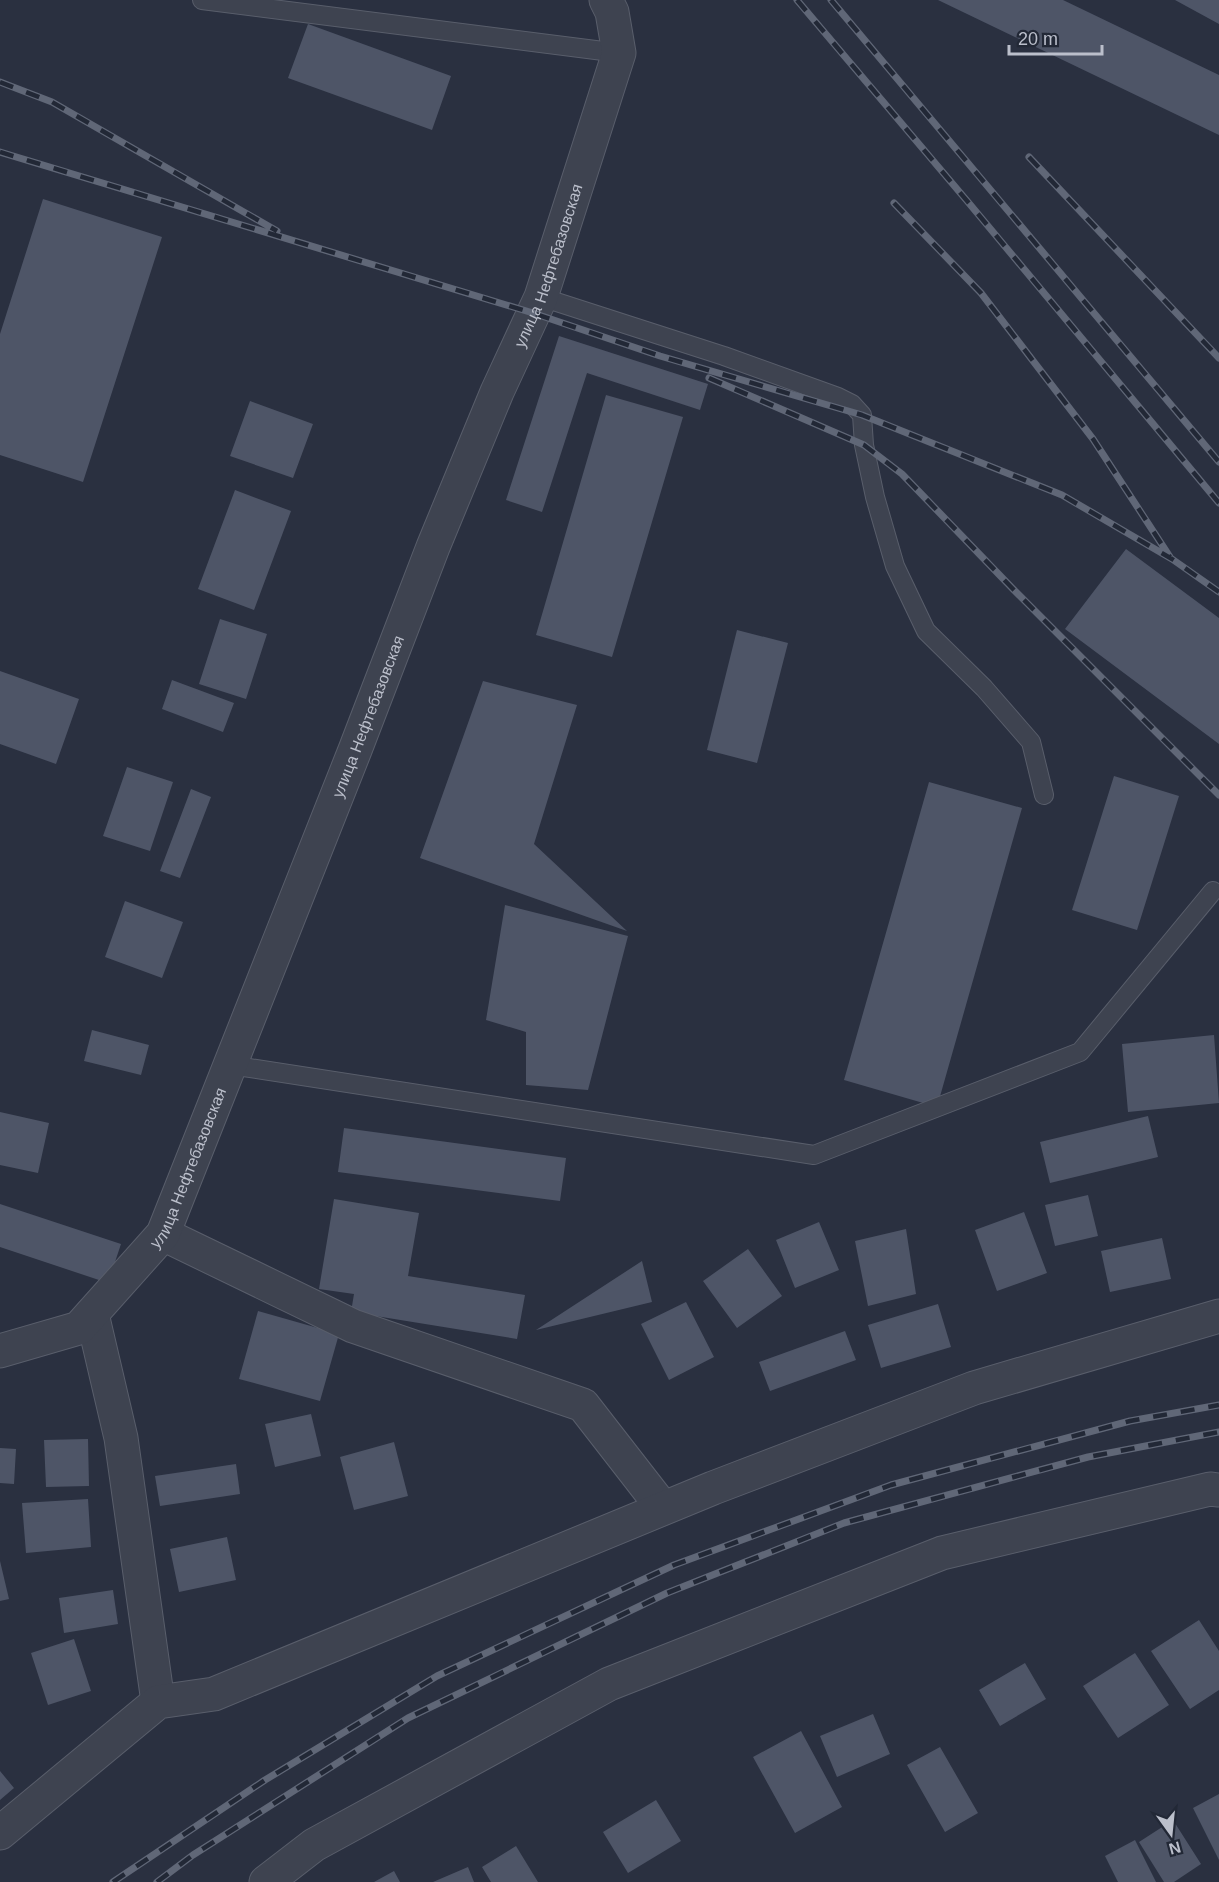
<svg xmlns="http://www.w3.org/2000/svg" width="1219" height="1882" viewBox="0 0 1219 1882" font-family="Helvetica,sans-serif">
<rect width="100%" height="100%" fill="#2a3040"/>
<path fill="#4e5567" d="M 938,0 L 1063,0 L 1219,75 L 1219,135 Z
M 1175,0 L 1219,0 L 1219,24 Z
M 308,24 L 451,76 L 432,130 L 288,78 Z
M 43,199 L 162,237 L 83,482 L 0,455 L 0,334 Z
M 559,336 L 708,384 L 700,410 L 587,373 L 542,512 L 506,500 Z
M 606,395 L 683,417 L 612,657 L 536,635 Z
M 250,401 L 313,424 L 293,478 L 230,456 Z
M 235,490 L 291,511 L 254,610 L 198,589 Z
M 1126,549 L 1219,618 L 1219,744 L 1065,629 Z
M 220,619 L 267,634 L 246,699 L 199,684 Z
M 737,630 L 788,643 L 757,763 L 707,750 Z
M 0,671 L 79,699 L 56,764 L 0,744 Z
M 172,680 L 234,703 L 223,732 L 162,709 Z
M 483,681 L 577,705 L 534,844 L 627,931 L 420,858 Z
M 127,767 L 173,782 L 150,851 L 103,836 Z
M 1114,776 L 1179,796 L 1137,930 L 1072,910 Z
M 929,782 L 1022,808 L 937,1107 L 844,1080 Z
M 191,789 L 211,797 L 180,878 L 160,871 Z
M 125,901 L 183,922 L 162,978 L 105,957 Z
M 505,905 L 628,936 L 588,1090 L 526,1085 L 526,1032 L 486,1020 Z
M 92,1030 L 149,1045 L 141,1075 L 84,1061 Z
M 1214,1035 L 1219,1103 L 1128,1112 L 1122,1044 Z
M 0,1112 L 49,1123 L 38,1173 L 0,1165 Z
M 1148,1116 L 1158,1157 L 1050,1183 L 1040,1142 Z
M 344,1128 L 566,1158 L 560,1201 L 338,1172 Z
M 1088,1195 L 1098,1236 L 1055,1246 L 1045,1205 Z
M 334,1199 L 419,1213 L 408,1276 L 525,1295 L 517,1339 L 351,1312 L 354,1294 L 319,1289 Z
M 0,1204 L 121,1244 L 108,1283 L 0,1247 Z
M 1024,1212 L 1047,1273 L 997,1291 L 975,1230 Z
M 819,1222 L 839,1270 L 795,1288 L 776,1240 Z
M 906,1229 L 916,1294 L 868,1306 L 855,1241 Z
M 1162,1238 L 1171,1279 L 1110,1292 L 1101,1251 Z
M 748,1249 L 782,1296 L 737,1328 L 703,1281 Z
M 642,1261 L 652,1302 L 536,1330 Z
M 686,1302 L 714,1357 L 669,1380 L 641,1324 Z
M 938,1304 L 951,1347 L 881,1368 L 868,1325 Z
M 258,1311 L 339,1334 L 320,1401 L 239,1379 Z
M 845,1331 L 856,1360 L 770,1391 L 759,1362 Z
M 311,1414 L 321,1456 L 275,1467 L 265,1424 Z
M 88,1439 L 89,1486 L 46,1487 L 44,1440 Z
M 394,1442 L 408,1496 L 354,1510 L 340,1457 Z
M 0,1448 L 16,1449 L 14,1484 L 0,1483 Z
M 236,1464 L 240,1494 L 160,1506 L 155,1476 Z
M 88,1499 L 91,1547 L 26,1553 L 22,1503 Z
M 227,1537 L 236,1580 L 179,1592 L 170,1549 Z
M 0,1561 L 9,1599 L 0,1601 Z
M 113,1590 L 118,1624 L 64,1633 L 59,1598 Z
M 1199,1620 L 1219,1651 L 1219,1690 L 1190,1709 L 1151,1651 Z
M 74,1639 L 91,1691 L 48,1705 L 31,1653 Z
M 1135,1653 L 1169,1705 L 1118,1738 L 1083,1686 Z
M 1025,1663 L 1046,1699 L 1000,1726 L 979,1690 Z
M 873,1714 L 890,1754 L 837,1777 L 820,1736 Z
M 801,1731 L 842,1807 L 795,1833 L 753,1757 Z
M 940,1747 L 978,1813 L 945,1832 L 907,1765 Z
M 0,1771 L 14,1788 L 0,1800 Z
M 1219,1794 L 1219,1860 L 1193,1808 Z
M 656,1800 L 681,1841 L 628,1873 L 603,1832 Z
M 1173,1820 L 1201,1864 L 1174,1882 L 1164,1882 L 1139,1842 Z
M 1135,1840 L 1156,1882 L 1118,1882 L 1105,1856 Z
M 516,1846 L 538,1882 L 491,1882 L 482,1867 Z
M 468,1867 L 474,1882 L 433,1882 Z
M 394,1871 L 400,1882 L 374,1882 Z"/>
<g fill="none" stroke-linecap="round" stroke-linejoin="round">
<defs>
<path id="service" d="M 202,0 L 619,53
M 541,297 L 724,356 L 838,397 L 852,404 L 862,415 L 864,445 L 875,497 L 895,566 L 926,631 L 984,688 L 1031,742 L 1044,795
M 230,1065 L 814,1155 L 1080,1052 L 1213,891"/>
<g id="minor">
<path d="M 163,1234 L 353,1326 L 583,1405 L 663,1508"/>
<path d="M 92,1314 L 121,1438 L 158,1702"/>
<path id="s1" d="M 0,1351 L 79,1328 L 163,1234 L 355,750 L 433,547 L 497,392 L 541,297 L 619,53 L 612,12 L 606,0"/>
<path d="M 0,1833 L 158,1702 L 214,1694 L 713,1488 L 974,1388 L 1219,1316"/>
<path d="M 266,1882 L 314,1845 L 609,1684 L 942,1553 L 1210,1489 L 1219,1490"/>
</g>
</defs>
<use href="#service" stroke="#595e6b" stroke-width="20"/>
<use href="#minor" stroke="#595e6b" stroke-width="35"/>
<use href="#service" stroke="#3e4350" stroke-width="18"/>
<use href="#minor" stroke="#3e4350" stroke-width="33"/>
<defs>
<path id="rail" d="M 797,0 L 968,202 L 1219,503
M 831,0 L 1219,462
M 0,82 L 52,102 L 277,231
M 0,152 L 533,313 L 660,356 L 862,415 L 1062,495 L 1172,559 L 1219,592
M 1029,157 L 1219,358
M 894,203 L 981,293 L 1093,439 L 1170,557
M 709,378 L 864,445 L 902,474 L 1013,589 L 1219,795
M 113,1882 L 265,1780 L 437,1676 L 674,1565 L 891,1485 L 1130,1421 L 1219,1405
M 157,1882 L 193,1855 L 408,1718 L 667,1593 L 844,1523 L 1088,1457 L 1219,1432"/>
</defs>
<use href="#rail" stroke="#606777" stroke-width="7"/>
<use href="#rail" stroke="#222836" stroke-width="4.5" stroke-dasharray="14" stroke-linecap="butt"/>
</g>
<g text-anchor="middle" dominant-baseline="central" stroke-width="4.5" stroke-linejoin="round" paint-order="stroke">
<g font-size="16" fill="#bbbfcb" stroke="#222836">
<text stroke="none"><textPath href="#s1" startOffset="1251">улица Нефтебазовская</textPath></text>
<text stroke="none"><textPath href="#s1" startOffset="765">улица Нефтебазовская</textPath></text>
<text stroke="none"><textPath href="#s1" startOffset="279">улица Нефтебазовская</textPath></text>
</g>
</g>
<g transform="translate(1171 1834) rotate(165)" stroke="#222836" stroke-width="4.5" paint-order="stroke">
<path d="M0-4.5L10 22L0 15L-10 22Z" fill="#bbbfcb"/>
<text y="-9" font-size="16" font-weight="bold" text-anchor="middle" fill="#bbbfcb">N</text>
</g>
<path d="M1009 45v9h93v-9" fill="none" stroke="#bbbfcb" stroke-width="3"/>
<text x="1018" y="45" font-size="18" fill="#bbbfcb" stroke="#222836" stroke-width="4.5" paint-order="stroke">20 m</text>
</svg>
